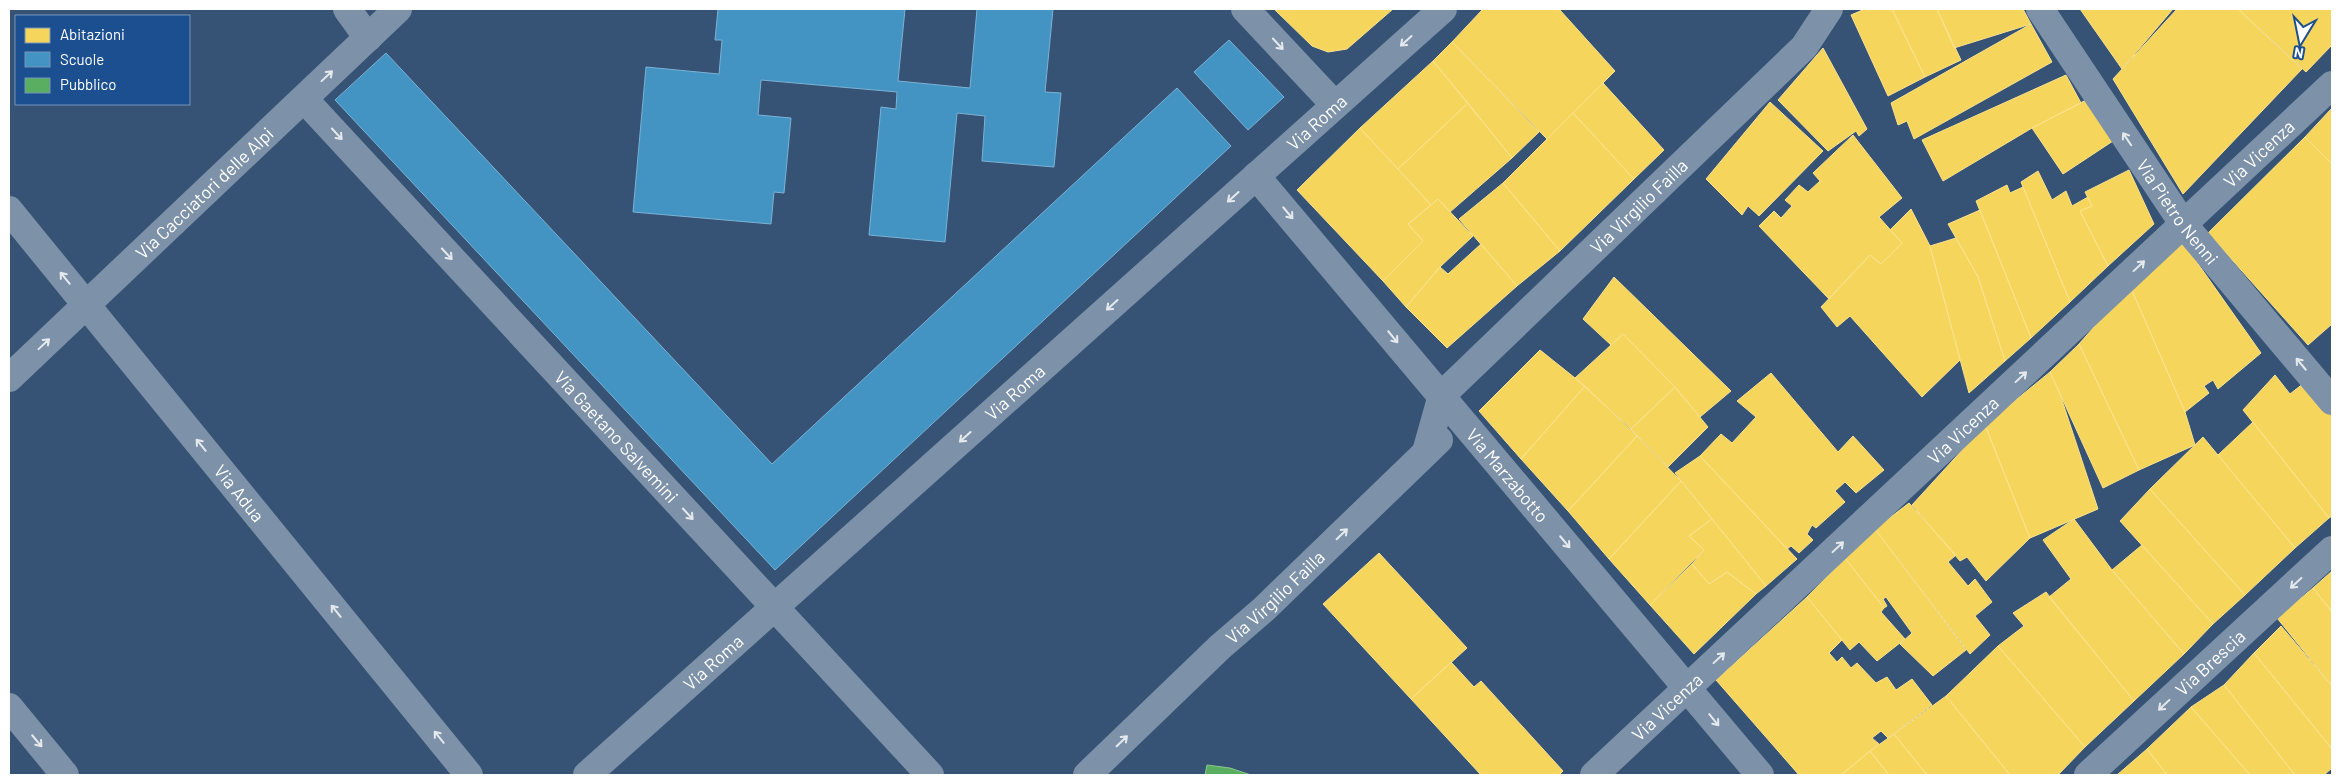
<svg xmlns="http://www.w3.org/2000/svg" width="2341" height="784" viewBox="0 0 2341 784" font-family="Barlow,sans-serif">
<rect width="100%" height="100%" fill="#365274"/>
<path fill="#f6d55c" stroke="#f9e28d" d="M 1274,9 L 1393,9 L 1347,49 L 1328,52 L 1312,46 Z
M 1483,9 L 1559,9 L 1615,71 L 1547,139 L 1452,42 Z
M 1865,9 L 1892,9 L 1925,77 L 1888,96 L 1851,15 Z
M 1892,9 L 1937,9 L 1961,60 L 1925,77 Z
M 1937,9 L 2023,9 L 2031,24 L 1954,48 Z
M 2080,9 L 2173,9 L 2122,69 Z
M 2177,9 L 2238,9 L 2302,69 L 2183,194 L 2113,79 Z
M 2238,9 L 2332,9 L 2332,45 L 2306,72 Z
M 2031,24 L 2052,62 L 1914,139 L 1907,121 L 1898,125 L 1891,103 Z
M 1452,42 L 1539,132 L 1512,158 L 1433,61 Z
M 1823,48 L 1867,129 L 1859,136 L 1856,131 L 1828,151 L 1778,100 Z
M 1433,61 L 1468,103 L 1398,169 L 1360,128 Z
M 2066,75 L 2081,103 L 2032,128 L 1943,181 L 1922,140 Z
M 1603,83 L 1664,150 L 1634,179 L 1573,113 Z
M 2088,99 L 2113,141 L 2063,174 L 2032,128 Z
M 1770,102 L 1823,151 L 1759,216 L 1748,206 L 1742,215 L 1706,179 Z
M 1468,103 L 1512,158 L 1450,212 L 1438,199 L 1431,205 L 1398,169 Z
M 2332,108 L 2332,162 L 2331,163 L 2305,137 Z
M 1573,113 L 1634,179 L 1560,251 L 1503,183 Z
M 1360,128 L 1431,205 L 1408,224 L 1423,241 L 1383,281 L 1297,190 Z
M 1853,135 L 1902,198 L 1879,217 L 1902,243 L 1881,264 L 1870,255 L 1829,299 L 1759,226 L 1774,211 L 1781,218 L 1792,206 L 1785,200 L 1799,185 L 1808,192 L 1820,181 L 1813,173 Z
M 2305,137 L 2331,163 L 2332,162 L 2332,324 L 2308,345 L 2208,233 Z
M 2129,170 L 2154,224 L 2108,266 L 2080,211 L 2092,206 L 2085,192 Z
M 2038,171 L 2052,200 L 2066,191 L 2072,206 L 2088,197 L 2092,206 L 2080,211 L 2108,266 L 2070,302 L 2021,182 Z
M 1503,183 L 1560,251 L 1517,286 L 1459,219 Z
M 2007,185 L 2010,193 L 2023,187 L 2070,302 L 2031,338 L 1976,201 Z
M 1438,199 L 1473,236 L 1440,267 L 1406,307 L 1383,281 L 1423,241 L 1408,224 Z
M 1911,209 L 1930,246 L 1960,360 L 1922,397 L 1850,316 L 1837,327 L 1821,307 L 1870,255 L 1881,264 L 1902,243 L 1890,230 Z
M 1980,210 L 2031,338 L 2005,361 L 1978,277 L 1948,224 Z
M 1956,238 L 1978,277 L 2005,361 L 1969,393 L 1930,246 Z
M 2182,241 L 2261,353 L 2218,389 L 2213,380 L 2204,386 L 2209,393 L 2185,412 L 2130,286 Z
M 1481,244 L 1517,286 L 1447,348 L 1406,307 L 1440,267 L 1448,274 Z
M 1614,277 L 1731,391 L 1700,417 L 1675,387 L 1623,334 L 1611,345 L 1583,319 Z
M 2130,286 L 2185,412 L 2195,445 L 2139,470 L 2079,344 Z
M 1623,334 L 1675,387 L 1631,429 L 1575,378 Z
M 2079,344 L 2139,470 L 2103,488 L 2050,372 Z
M 1540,350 L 1585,386 L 1521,459 L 1479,411 Z
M 2050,372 L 2059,391 L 2098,509 L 2030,538 L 1985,425 Z
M 1771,373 L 1838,452 L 1853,436 L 1884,470 L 1856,493 L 1845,482 L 1835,491 L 1845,502 L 1816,528 L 1812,525 L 1807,534 L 1813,540 L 1799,553 L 1791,546 L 1787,549 L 1700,456 L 1721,434 L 1732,443 L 1756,417 L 1737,401 Z
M 2275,375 L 2290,394 L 2309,379 L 2332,409 L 2332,516 L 2329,518 L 2243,410 Z
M 1585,386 L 1637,436 L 1568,511 L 1521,459 Z
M 1675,387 L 1708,427 L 1668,467 L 1631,429 Z
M 2253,422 L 2329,518 L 2295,548 L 2218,455 Z
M 1985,425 L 2030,538 L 1986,581 L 1967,557 L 1960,561 L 1912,505 Z
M 1637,436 L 1681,481 L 1609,559 L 1568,511 Z
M 2203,437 L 2295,548 L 2245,595 L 2150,489 Z
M 1700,456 L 1797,559 L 1766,586 L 1675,473 Z
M 1681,481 L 1712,519 L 1689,536 L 1704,550 L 1650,605 L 1609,559 Z
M 2150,489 L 2245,595 L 2213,624 L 2120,521 Z
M 1909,503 L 1956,555 L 1948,562 L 1968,586 L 1975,579 L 1992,602 L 1975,616 L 1990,635 L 1970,654 L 1875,529 Z
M 1712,519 L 1766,586 L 1756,594 L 1727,572 L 1709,584 L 1692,564 L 1704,550 L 1689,536 Z
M 2074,519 L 2112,570 L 2184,654 L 2134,701 L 2049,597 L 2071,579 L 2043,540 Z
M 1875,529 L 1966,650 L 1933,676 L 1900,644 L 1912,633 L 1886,597 L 1883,599 L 1887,606 L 1884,608 L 1845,558 Z
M 2142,545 L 2213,624 L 2184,654 L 2112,570 Z
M 1379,553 L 1467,648 L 1411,699 L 1323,604 Z
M 1845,558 L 1884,608 L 1881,612 L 1905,639 L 1877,661 L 1859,642 L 1850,650 L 1807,597 Z
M 1692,564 L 1709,584 L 1727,572 L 1756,594 L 1694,654 L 1650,605 Z
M 2332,571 L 2332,612 L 2313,588 Z
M 2313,588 L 2332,612 L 2332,686 L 2277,618 Z
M 2046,592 L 2134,701 L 2085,747 L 1998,646 L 2024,626 L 2013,613 Z
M 1807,597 L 1842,640 L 1829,653 L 1837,662 L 1842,657 L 1851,668 L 1857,663 L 1876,683 L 1887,677 L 1896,690 L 1912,679 L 1932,705 L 1888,738 L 1881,731 L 1872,738 L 1879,744 L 1841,775 L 1799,775 L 1716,680 Z
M 2281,626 L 2332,686 L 2332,749 L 2254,653 Z
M 1998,646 L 2085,747 L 2058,775 L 2010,775 L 1946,696 Z
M 2254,653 L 2332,749 L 2332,768 L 2324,775 L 2295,775 L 2224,685 Z
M 1451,662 L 1474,687 L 1481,681 L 1563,771 L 1559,775 L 1481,775 L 1411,699 Z
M 2224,685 L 2295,775 L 2250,775 L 2191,707 Z
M 1946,696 L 2010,775 L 1927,775 L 1894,734 Z
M 2191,707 L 2250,775 L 2167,775 L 2147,749 Z
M 1894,734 L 1927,775 L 1889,775 L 1870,751 Z
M 2147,749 L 2167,775 L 2117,775 Z
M 1870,751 L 1889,775 L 1841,775 Z"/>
<path fill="#4393c3" stroke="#7bb3d5" d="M 718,9 L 905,9 L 898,81 L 970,88 L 977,9 L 1053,9 L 1045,92 L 1061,93 L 1054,167 L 982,161 L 985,116 L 957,113 L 945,242 L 869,235 L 881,107 L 896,109 L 897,92 L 761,80 L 758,115 L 791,118 L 784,193 L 774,192 L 771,224 L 633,212 L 646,67 L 719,74 L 722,40 L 715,40 Z
M 1229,40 L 1284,97 L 1248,130 L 1194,72 Z
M 386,53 L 772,464 L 1177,88 L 1231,146 L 775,570 L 335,100 Z"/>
<path fill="#5aae61" stroke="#8cc690" d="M 1207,765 L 1230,768 L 1251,775 L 1205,775 Z"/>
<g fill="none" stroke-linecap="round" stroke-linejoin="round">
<g stroke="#7d92a8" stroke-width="28">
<path d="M 347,9 L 368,38"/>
<path d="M 1245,9 L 1335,105"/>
<path id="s1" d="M 2040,9 L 2184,225 L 2332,401"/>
<path id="s2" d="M 304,99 L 930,775"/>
<path id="s3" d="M 1256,176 L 1760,775"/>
<path id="s4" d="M 1426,452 L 1442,395 L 1804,47 L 1829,9"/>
<path d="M 9,707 L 65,775"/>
<path id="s5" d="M 587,775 L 1443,9"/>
<path id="s6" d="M 1087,775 L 1220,647 L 1264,609 L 1439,440"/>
<path id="s7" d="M 1594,775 L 2332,85"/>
<path id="s8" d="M 2088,775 L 2332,550"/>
</g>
<g stroke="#7d92a8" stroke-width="28">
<path id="s9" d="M 9,210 L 469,775"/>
<path id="s10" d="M 9,378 L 398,9"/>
</g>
</g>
<defs><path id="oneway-shaft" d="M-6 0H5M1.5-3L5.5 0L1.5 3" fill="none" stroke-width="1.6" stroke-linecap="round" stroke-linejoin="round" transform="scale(1.25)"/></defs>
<g stroke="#e5e9ee">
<use href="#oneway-shaft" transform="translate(1406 41) rotate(138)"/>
<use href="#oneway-shaft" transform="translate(1278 44) rotate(47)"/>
<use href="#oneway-shaft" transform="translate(327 76) rotate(-43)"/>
<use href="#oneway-shaft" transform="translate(337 134) rotate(47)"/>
<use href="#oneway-shaft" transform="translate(2127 139) rotate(-124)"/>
<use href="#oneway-shaft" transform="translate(1233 197) rotate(138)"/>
<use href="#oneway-shaft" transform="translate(1288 213) rotate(50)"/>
<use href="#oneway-shaft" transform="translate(447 254) rotate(47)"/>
<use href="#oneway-shaft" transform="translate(2139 266) rotate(-43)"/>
<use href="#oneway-shaft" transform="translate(65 278) rotate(-129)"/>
<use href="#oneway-shaft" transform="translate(1112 305) rotate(138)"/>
<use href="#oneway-shaft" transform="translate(1393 337) rotate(50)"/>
<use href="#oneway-shaft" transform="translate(44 344) rotate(-43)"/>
<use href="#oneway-shaft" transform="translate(2301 364) rotate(-130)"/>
<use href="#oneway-shaft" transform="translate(2021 377) rotate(-43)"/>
<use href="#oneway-shaft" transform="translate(965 437) rotate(138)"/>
<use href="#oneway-shaft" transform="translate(201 445) rotate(-129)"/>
<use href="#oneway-shaft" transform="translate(688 514) rotate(47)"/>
<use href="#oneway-shaft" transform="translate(1342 534) rotate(-44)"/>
<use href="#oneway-shaft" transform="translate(1565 542) rotate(50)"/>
<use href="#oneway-shaft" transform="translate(1838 547) rotate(-43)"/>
<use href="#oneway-shaft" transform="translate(2296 583) rotate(137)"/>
<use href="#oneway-shaft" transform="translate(336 611) rotate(-129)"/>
<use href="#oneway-shaft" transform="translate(1719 658) rotate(-43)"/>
<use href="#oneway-shaft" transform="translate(2164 705) rotate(137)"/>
<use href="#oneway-shaft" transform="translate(1714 720) rotate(51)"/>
<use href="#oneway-shaft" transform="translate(439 737) rotate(-129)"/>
<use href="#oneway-shaft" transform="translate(37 741) rotate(50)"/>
<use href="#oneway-shaft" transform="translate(1122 741) rotate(-44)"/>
</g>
<g text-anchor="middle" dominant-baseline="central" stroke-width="5" stroke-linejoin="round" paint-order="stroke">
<g font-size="18" fill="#fff" stroke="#1b4f8f">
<text stroke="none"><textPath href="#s5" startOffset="979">Via Roma</textPath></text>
<text stroke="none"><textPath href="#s7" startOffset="910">Via Vicenza</textPath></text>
<text stroke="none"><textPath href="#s10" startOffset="269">Via Cacciatori delle Alpi</textPath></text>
<text stroke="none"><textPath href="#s4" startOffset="332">Via Virgilio Failla</textPath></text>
<text stroke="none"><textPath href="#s1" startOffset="245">Via Pietro Nenni</textPath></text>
<text stroke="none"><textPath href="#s5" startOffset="574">Via Roma</textPath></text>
<text stroke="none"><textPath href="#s7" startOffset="505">Via Vicenza</textPath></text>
<text stroke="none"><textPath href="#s2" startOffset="460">Via Gaetano Salvemini</textPath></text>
<text stroke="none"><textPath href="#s3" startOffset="391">Via Marzabotto</textPath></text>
<text stroke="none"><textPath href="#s9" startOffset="365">Via Adua</textPath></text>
<text stroke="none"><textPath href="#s6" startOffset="259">Via Virgilio Failla</textPath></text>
<text stroke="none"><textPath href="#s5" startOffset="169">Via Roma</textPath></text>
<text stroke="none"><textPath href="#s8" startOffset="166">Via Brescia</textPath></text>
<text stroke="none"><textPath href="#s7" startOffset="100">Via Vicenza</textPath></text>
</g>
</g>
<rect width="2341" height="784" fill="none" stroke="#ffffff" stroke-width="20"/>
<rect x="15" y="15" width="175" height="90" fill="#1b4f8f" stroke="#7695bc"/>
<rect x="25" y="28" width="25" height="15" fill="#f6d55c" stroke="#7695bc"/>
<text x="60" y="40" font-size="15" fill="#ffffff">Abitazioni</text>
<rect x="25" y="52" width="25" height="15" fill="#4393c3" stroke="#7695bc"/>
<text x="60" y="65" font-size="15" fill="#ffffff">Scuole</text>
<rect x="25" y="78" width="25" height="15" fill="#5aae61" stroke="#7695bc"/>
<text x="60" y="90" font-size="15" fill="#ffffff">Pubblico</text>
<g transform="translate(2301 40) rotate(190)" stroke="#1b4f8f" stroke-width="4" paint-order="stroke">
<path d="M0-4L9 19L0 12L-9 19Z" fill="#ffffff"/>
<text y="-8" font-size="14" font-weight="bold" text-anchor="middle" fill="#ffffff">N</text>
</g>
</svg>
